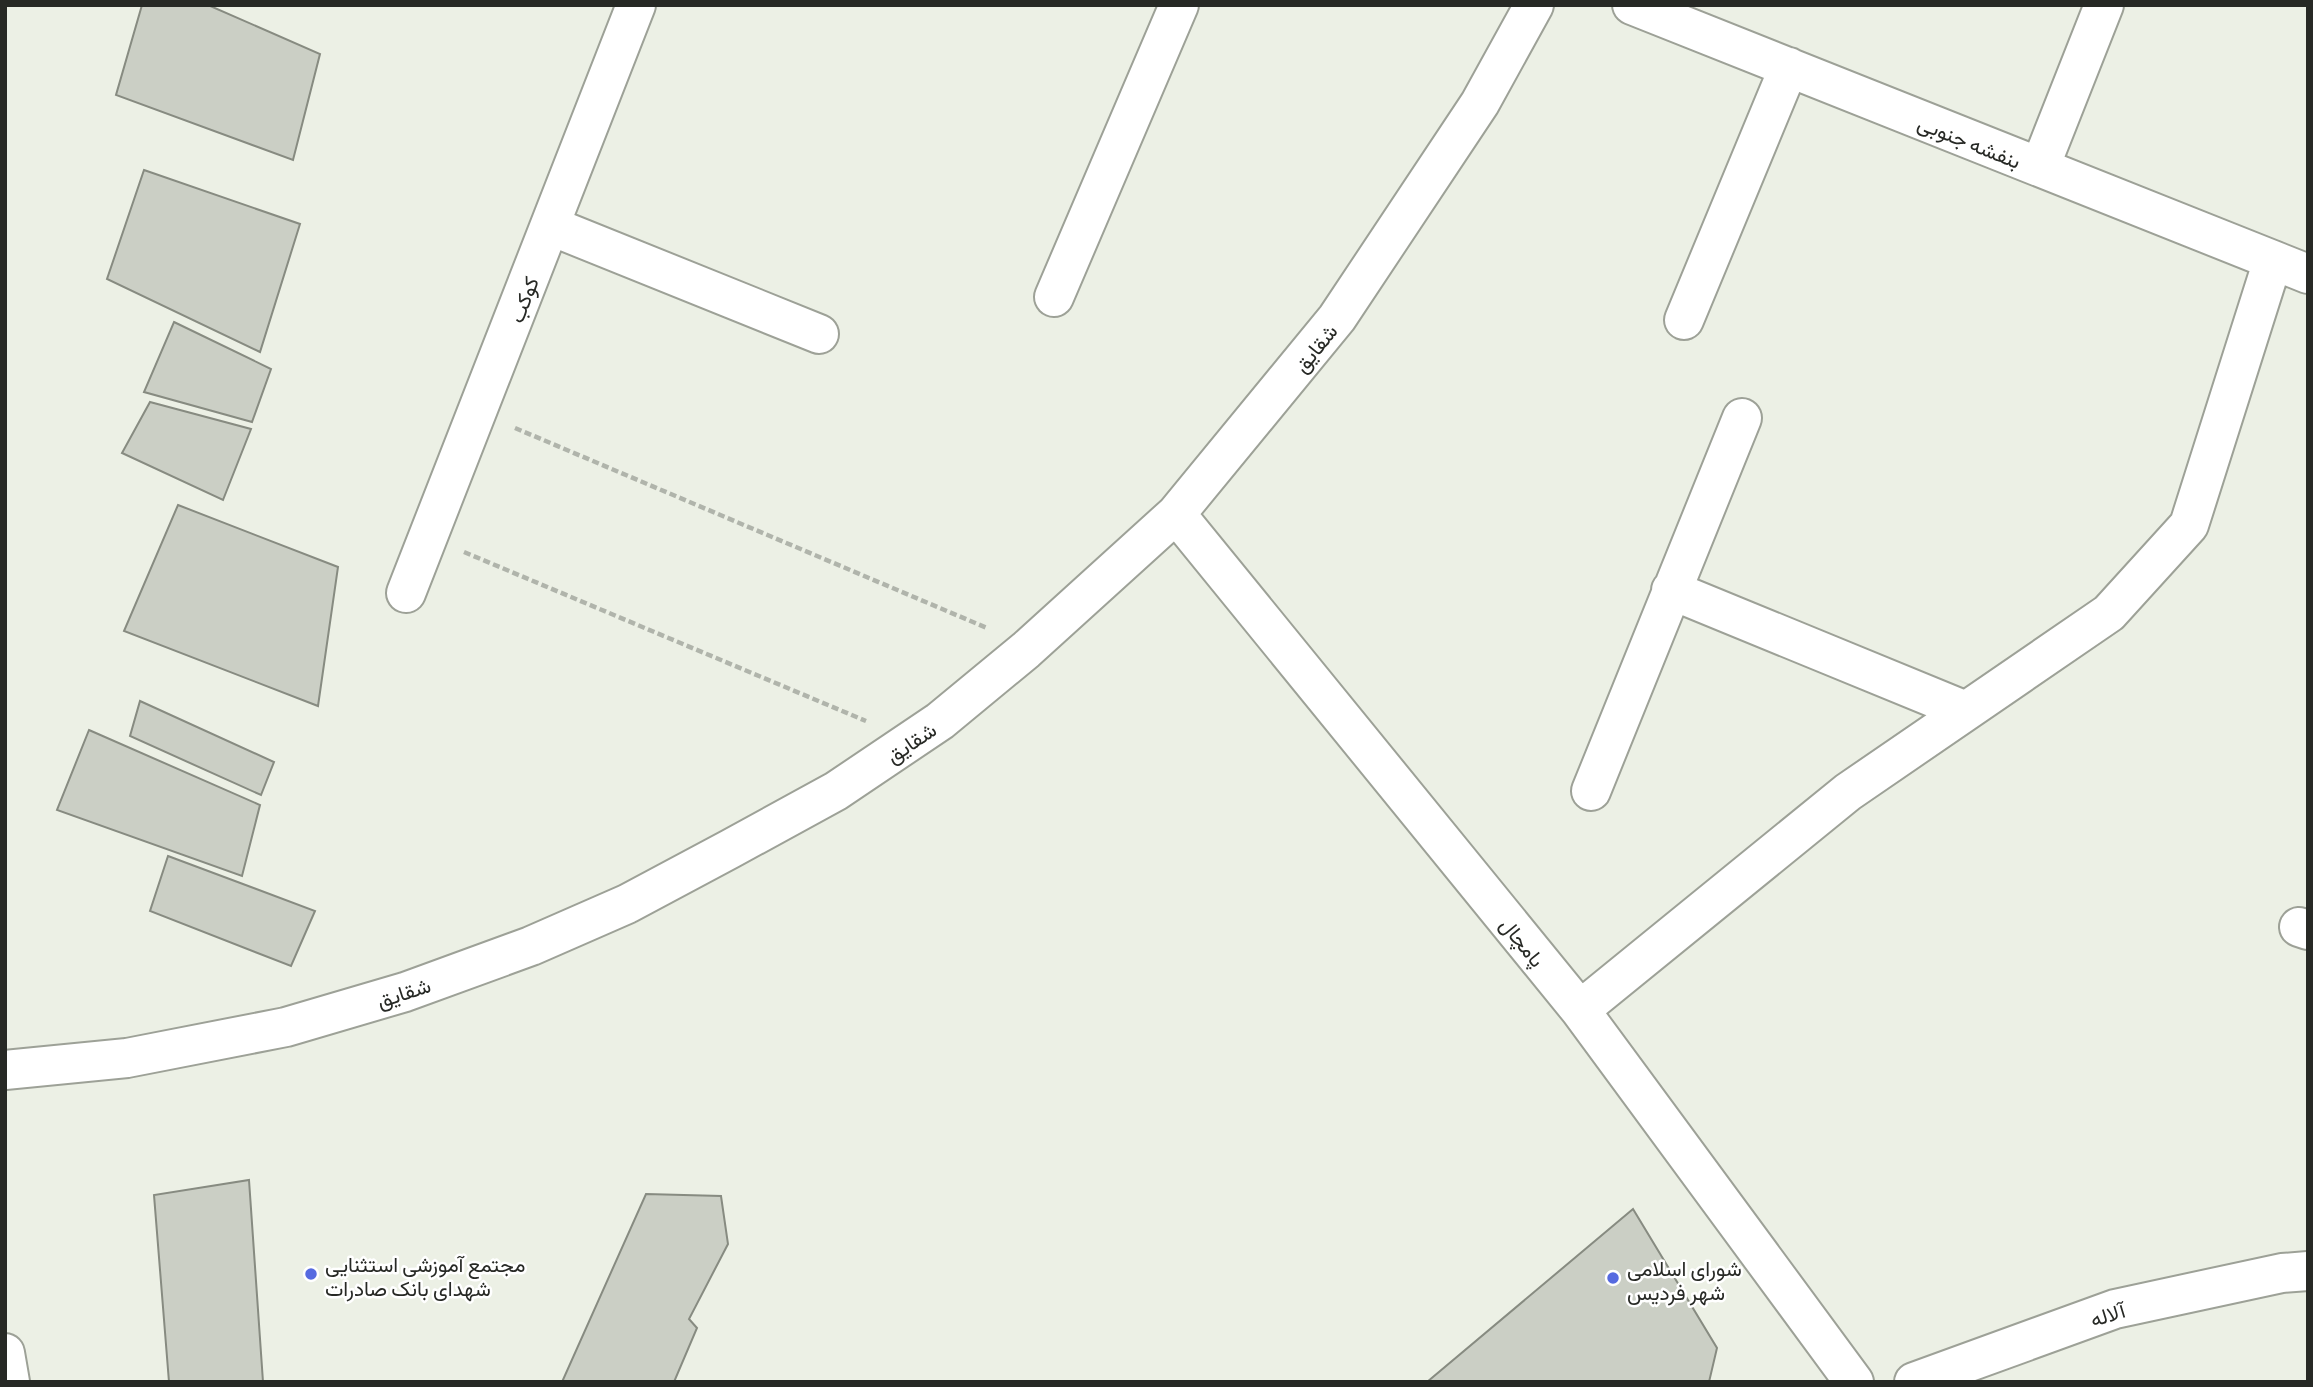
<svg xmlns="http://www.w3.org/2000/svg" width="2313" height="1387" viewBox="0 0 2313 1387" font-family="Literata,Vazirmatn,serif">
<rect width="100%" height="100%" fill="#ecf0e5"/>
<path fill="#cbcfc5" stroke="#878b81" stroke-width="2" d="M 142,5 L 208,5 L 320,54 L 293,160 L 116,95 Z
M 144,170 L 300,224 L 260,352 L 107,279 Z
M 174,322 L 271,369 L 252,422 L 144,392 Z
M 150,402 L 251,429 L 223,500 L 122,453 Z
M 178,505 L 338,567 L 318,706 L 124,631 Z
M 140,701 L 274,762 L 261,795 L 130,736 Z
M 89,730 L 260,805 L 242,876 L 57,810 Z
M 168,856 L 315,911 L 291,966 L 150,911 Z
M 249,1180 L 263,1382 L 169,1382 L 154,1195 Z
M 646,1194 L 721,1196 L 728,1244 L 689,1319 L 697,1328 L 674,1382 L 562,1382 Z
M 1633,1209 L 1717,1348 L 1709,1382 L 1427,1382 Z"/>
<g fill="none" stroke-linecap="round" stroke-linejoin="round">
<defs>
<path id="minor" d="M 1632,5 L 2308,274
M 2040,167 L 2104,5
M 551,226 L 819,334
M 1054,297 L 1179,5
M 1684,320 L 1789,67
M 1176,514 L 1580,1010 L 1854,1382
M 1671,590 L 1966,711
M 406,593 L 636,5
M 1591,791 L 1742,418
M 2299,927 L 2308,930
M 1580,1010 L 1848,792 L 2109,613 L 2189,525 L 2273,260
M 5,1070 L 127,1058 L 286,1027 L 405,992 L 531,946 L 627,904 L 730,849 L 836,791 L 940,721 L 1026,650 L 1176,514 L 1337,318 L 1480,103 L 1534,5
M 5,1353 L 10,1382
M 1914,1382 L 2115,1309 L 2282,1273 L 2308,1271"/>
</defs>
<use href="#minor" stroke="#9da197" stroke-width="42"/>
<path stroke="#b0b4ab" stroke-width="4.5" stroke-dasharray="7 3.5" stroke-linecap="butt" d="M 515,428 L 987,628
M 464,552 L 866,721"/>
<use href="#minor" stroke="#fff" stroke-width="38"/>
</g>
<g fill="#566ae0" stroke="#fff" stroke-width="2.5">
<circle cx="311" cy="1274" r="7"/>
<circle cx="1613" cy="1278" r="7"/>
</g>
<g text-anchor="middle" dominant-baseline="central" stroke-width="5" stroke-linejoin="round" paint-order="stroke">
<g font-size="21" fill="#272925" stroke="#fff">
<text transform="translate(1970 140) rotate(22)">بنفشه جنوبی</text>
<text transform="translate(522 299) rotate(-69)">کوکب</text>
<text transform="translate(1314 347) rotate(-51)">شقایق</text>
<text transform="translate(910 741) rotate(-34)">شقایق</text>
<text transform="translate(1524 941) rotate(51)">پامچال</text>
<text transform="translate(403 991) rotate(-18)">شقایق</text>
<text transform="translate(2107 1313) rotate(-17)">آلاله</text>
</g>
<g font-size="21" fill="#272925" stroke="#fff" text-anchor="start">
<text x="325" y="1262">مجتمع آموزشی استثنایی<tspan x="325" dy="24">شهدای بانک صادرات</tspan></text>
<text x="1627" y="1266">شورای اسلامی<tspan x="1627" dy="24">شهر فردیس</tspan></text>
</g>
</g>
<rect width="2313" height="1387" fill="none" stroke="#272925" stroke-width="14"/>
</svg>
